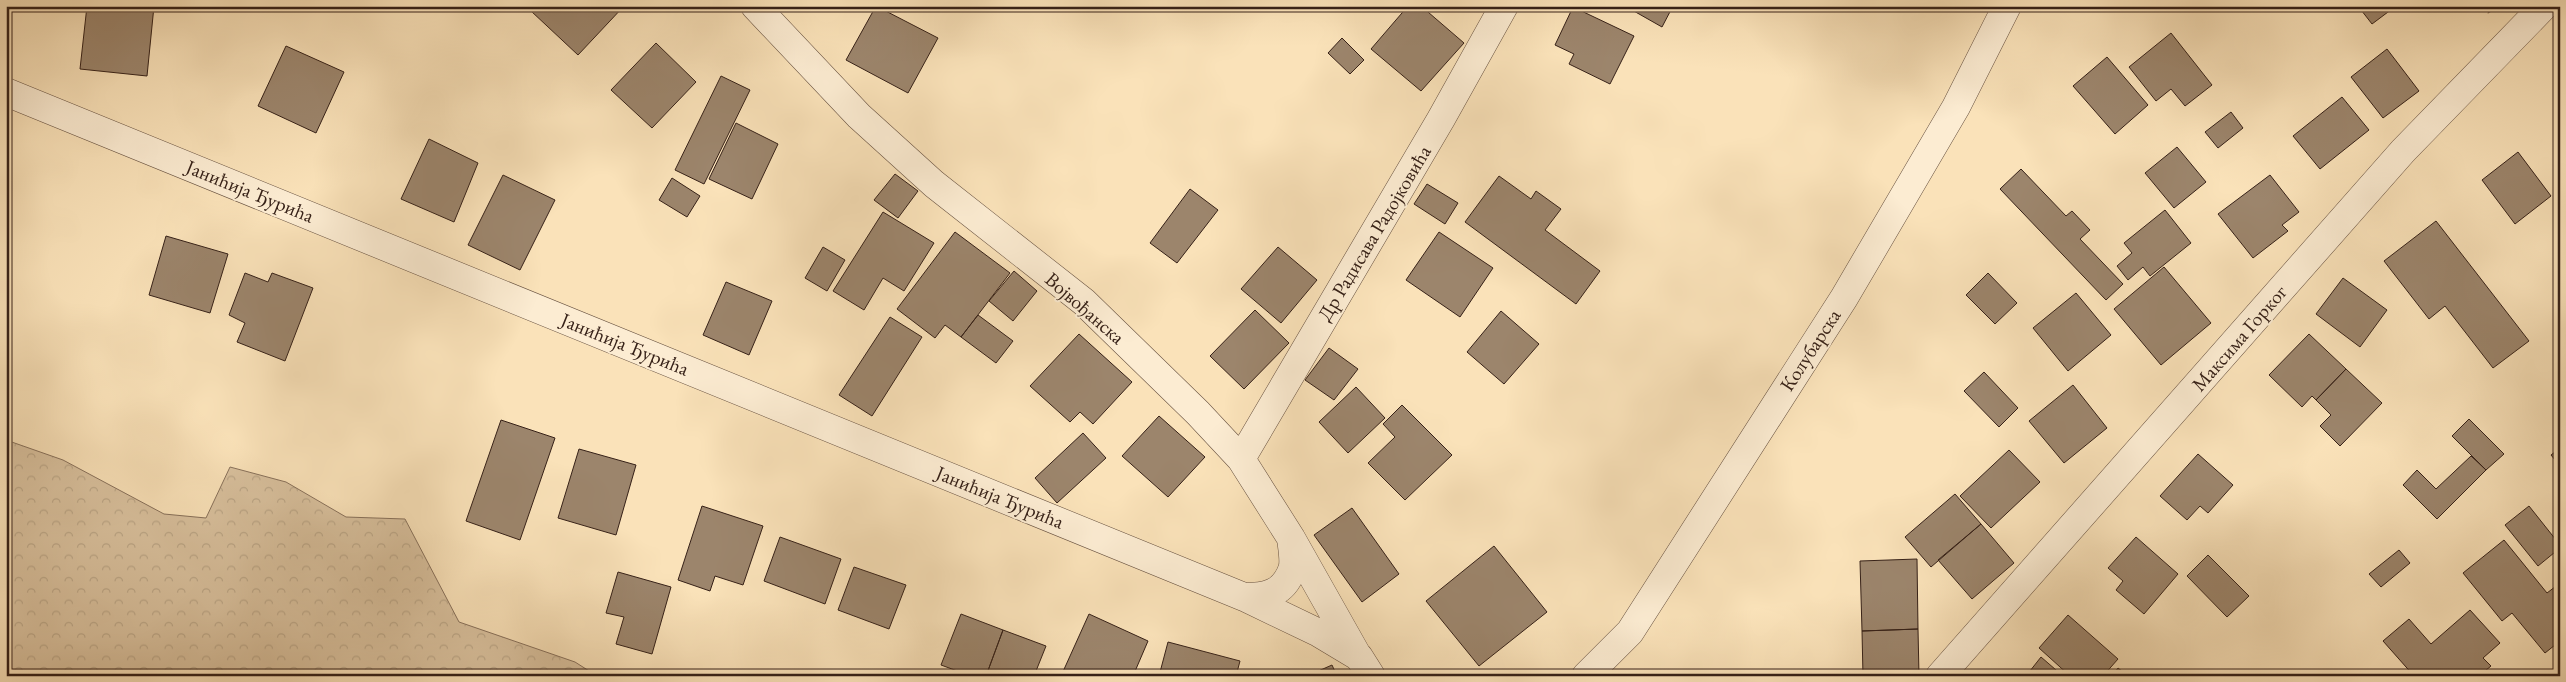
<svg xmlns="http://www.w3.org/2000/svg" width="2566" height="682" viewBox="0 0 2566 682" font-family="'EB Garamond',serif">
<defs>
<pattern id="forest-crowns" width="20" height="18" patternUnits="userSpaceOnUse" patternTransform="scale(1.25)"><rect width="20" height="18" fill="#d9c19e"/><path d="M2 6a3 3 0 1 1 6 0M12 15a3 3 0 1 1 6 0" fill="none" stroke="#bba687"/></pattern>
</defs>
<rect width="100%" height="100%" fill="#fae2b9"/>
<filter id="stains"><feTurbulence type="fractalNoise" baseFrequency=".004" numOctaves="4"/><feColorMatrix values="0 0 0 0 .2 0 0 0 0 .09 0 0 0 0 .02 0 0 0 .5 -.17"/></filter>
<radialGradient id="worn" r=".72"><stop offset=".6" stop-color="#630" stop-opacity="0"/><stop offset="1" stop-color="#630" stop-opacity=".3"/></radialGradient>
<path fill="url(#forest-crowns)" stroke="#88715b" d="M 6,440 L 63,460 L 164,514 L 206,518 L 230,467 L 286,482 L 346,517 L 405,519 L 459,622 L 575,662 L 597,676 L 6,676 Z"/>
<path fill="#9c856c" stroke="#362118" d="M 87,6 L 154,6 L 147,76 L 80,69 Z
M 536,6 L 624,6 L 578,55 L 531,11 Z
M 876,6 L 938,38 L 908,93 L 846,60 Z
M 1408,6 L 1421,6 L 1464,43 L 1421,91 L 1371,49 Z
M 1625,6 L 1673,6 L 1662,27 Z
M 2358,6 L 2396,6 L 2372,24 Z
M 1573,7 L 1634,36 L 1610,84 L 1569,64 L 1574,54 L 1555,45 Z
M 2171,33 L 2212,85 L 2185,106 L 2171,89 L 2156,101 L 2129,67 Z
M 1342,38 L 1364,60 L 1350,74 L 1328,53 Z
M 656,43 L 696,82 L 652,128 L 611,90 Z
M 286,46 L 344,72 L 316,133 L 258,106 Z
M 2387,49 L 2419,91 L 2383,118 L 2351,77 Z
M 2107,57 L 2148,105 L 2115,134 L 2073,86 Z
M 721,76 L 750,90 L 704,184 L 675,170 Z
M 2342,97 L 2369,130 L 2320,169 L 2293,136 Z
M 2231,112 L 2243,128 L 2218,148 L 2205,132 Z
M 736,123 L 778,144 L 752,199 L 709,179 Z
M 429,139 L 478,163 L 454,222 L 401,199 Z
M 2177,147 L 2206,182 L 2174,208 L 2145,173 Z
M 2518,152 L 2551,196 L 2515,224 L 2482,180 Z
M 2021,169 L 2066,216 L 2072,211 L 2090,230 L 2080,239 L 2123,284 L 2106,300 L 2000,189 Z
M 895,174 L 918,191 L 898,218 L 874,200 Z
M 503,175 L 555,200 L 520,270 L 468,245 Z
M 2270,175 L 2299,212 L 2282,225 L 2288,231 L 2253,258 L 2218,214 Z
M 1499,176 L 1531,199 L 1536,191 L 1561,209 L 1545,230 L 1600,271 L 1576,304 L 1465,222 Z
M 672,178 L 700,196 L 687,217 L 659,200 Z
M 1427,184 L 1458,203 L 1445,224 L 1414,204 Z
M 1190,189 L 1218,210 L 1177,263 L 1150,243 Z
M 2165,210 L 2191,243 L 2150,276 L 2143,267 L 2128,280 L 2117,266 L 2132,253 L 2124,243 Z
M 883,212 L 934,243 L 904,291 L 883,278 L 864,310 L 833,291 Z
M 2436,221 L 2529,341 L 2493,368 L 2445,306 L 2429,319 L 2384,261 Z
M 955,232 L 1010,273 L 961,337 L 945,325 L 935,338 L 897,309 Z
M 1439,232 L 1493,268 L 1460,317 L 1406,280 Z
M 166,236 L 228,254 L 210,313 L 149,295 Z
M 823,247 L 845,260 L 827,291 L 805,278 Z
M 1278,247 L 1317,280 L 1281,323 L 1241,289 Z
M 2164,267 L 2211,323 L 2161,365 L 2114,309 Z
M 1014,271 L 1037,291 L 1013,321 L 989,301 Z
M 245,273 L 268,282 L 272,273 L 313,288 L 285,361 L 237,342 L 245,323 L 229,315 Z
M 1988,273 L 2017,303 L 1995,324 L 1966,295 Z
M 2343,278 L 2387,310 L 2360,347 L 2316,314 Z
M 726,282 L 772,301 L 749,355 L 703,335 Z
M 2076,293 L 2111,335 L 2068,371 L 2033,328 Z
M 1255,310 L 1289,343 L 1244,389 L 1210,356 Z
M 1501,311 L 1539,344 L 1504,384 L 1467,352 Z
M 978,315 L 1013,341 L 996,363 L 961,337 Z
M 890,317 L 922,337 L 872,416 L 839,395 Z
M 1079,334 L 1132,382 L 1093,424 L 1080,412 L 1070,422 L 1030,386 Z
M 2309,334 L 2346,369 L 2316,400 L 2312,396 L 2302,407 L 2269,375 Z
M 1329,348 L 1358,369 L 1334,400 L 1305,380 Z
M 2346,369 L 2382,403 L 2340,446 L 2320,426 L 2331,415 L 2316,400 Z
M 1984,372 L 2018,408 L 1999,427 L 1964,391 Z
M 2073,385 L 2107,428 L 2064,463 L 2029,421 Z
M 1356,387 L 1385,418 L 1348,453 L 1319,422 Z
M 1402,405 L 1452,455 L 1405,500 L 1368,463 L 1395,437 L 1383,424 Z
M 1159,416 L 1205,457 L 1168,497 L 1122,456 Z
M 2469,419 L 2504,454 L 2486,470 L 2452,436 Z
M 501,420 L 555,438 L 520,540 L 466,521 Z
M 1083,433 L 1106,458 L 1057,503 L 1035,478 Z
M 2560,448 L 2560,466 L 2551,455 Z
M 579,449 L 636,465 L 616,535 L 558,518 Z
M 2009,450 L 2040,482 L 1991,528 L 1960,496 Z
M 2198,454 L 2233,485 L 2208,513 L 2200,506 L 2187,520 L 2160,496 Z
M 2471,456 L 2486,470 L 2437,519 L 2403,485 L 2417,470 L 2436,489 Z
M 1955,494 L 1981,524 L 1931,567 L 1905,537 Z
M 702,506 L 763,526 L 743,585 L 715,576 L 710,591 L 678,580 Z
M 2529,506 L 2560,545 L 2560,548 L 2538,566 L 2505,525 Z
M 1352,508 L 1399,574 L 1362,602 L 1314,535 Z
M 1981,524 L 2014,563 L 1972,599 L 1938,560 Z
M 780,537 L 841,559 L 825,604 L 764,581 Z
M 2136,537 L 2178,574 L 2144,614 L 2116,590 L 2123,581 L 2108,568 Z
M 2504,540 L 2547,593 L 2560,583 L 2560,641 L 2545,653 L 2512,613 L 2502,621 L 2463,573 Z
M 1494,546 L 1547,612 L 1479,666 L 1426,601 Z
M 2399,550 L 2410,563 L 2381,587 L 2369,574 Z
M 2208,555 L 2249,596 L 2227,617 L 2187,576 Z
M 1917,559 L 1918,629 L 1862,631 L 1860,561 Z
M 854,567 L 906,585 L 889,629 L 838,610 Z
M 618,572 L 671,587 L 652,654 L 616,644 L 624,617 L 606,613 Z
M 2470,610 L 2500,643 L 2483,658 L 2491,666 L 2479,676 L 2414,676 L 2383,641 L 2409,619 L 2431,644 Z
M 961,614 L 1003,630 L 986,676 L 971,676 L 941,665 Z
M 1089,614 L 1148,641 L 1133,676 L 1061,676 Z
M 2068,615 L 2118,659 L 2103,676 L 2070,676 L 2039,648 Z
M 1918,629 L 1919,676 L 1863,676 L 1862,631 Z
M 1003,630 L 1046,646 L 1034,676 L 986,676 Z
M 1168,642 L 1240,661 L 1236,676 L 1159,676 Z
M 2041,657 L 2063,676 L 2026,676 Z
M 1332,665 L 1337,676 L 1307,676 Z
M 2118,668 L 2128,676 L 2112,676 Z"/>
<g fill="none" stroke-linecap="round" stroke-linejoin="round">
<defs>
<path id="minor" d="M 755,6 L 859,116 L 934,184 L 1084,302 L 1198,413 L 1241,459 L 1291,538 L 1357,655
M 6,92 L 1244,597 L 1319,633 L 1359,657 L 1371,676
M 1241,459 L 1441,119 L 1504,6
M 1244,597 C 1266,597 1283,594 1292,570 C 1295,562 1292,547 1291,538
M 1586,676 L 1630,632 L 1844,298 L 1956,107 L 2007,6
M 1940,676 L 2403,151 L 2544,6"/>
</defs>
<use href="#minor" stroke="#675140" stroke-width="29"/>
<path stroke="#362118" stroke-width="3" stroke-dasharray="1 2.5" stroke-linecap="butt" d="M 2485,6 L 2490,14"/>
<use href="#minor" stroke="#fcecd2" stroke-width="28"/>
</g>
<g text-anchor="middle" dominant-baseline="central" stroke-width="4" stroke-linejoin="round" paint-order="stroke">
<g font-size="20" fill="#362118" stroke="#fcecd2">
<text transform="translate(250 191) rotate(22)">Јанићија Ђурића</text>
<text transform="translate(1374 233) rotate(-59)">Др Радисава Радојковића</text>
<text transform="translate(1085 308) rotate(41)">Војвођанска</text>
<text transform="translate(2239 338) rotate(-49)">Максима Горког</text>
<text transform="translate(625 344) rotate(22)">Јанићија Ђурића</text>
<text transform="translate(1810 350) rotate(-57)">Колубарска</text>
<text transform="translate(1000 497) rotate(22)">Јанићија Ђурића</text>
</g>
</g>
<rect width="2566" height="682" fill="none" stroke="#fae2b9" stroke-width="25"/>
<rect x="8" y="8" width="2551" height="667" fill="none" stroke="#362118" stroke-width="2.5"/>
<rect x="12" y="12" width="2541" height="657" fill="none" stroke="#362118"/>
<rect width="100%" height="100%" filter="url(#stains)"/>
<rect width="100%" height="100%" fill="url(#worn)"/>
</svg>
